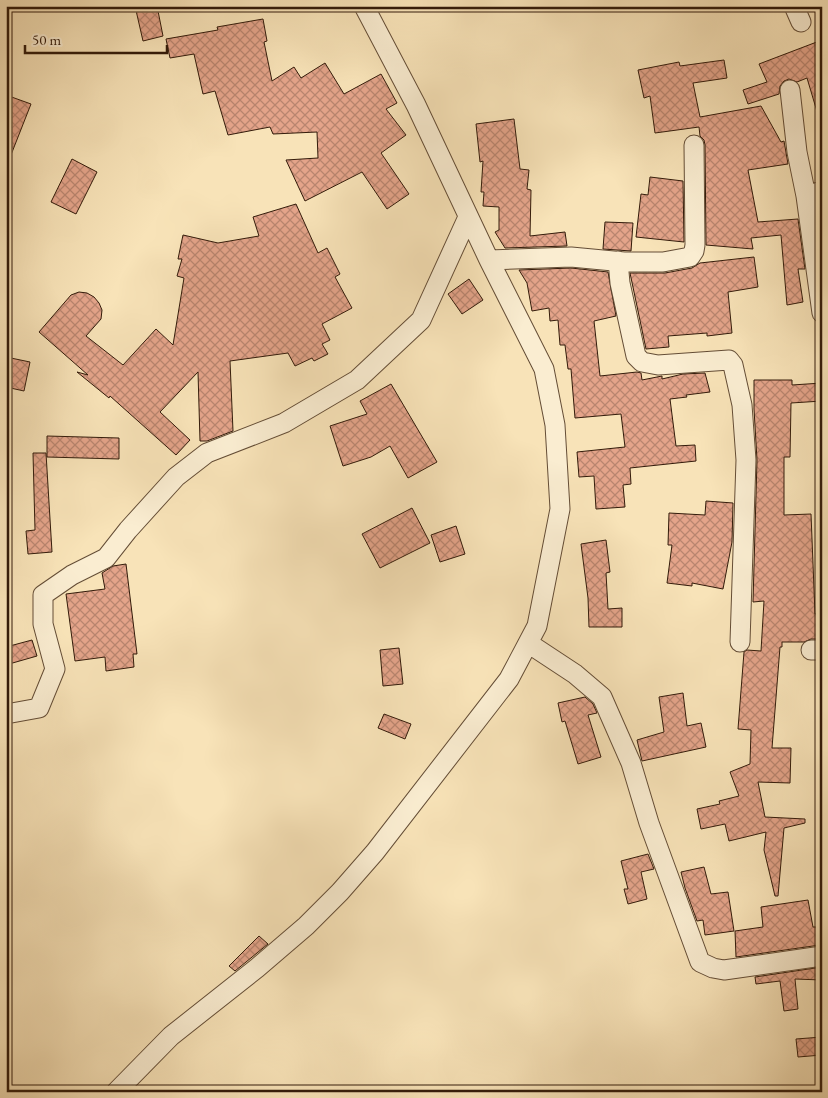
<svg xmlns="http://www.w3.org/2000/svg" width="828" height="1098" viewBox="0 0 828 1098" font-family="'EB Garamond',serif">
<defs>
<pattern id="building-cross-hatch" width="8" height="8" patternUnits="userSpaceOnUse" patternTransform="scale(1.25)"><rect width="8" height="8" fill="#e4a48a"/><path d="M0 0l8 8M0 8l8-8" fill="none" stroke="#b9856f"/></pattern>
</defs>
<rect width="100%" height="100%" fill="#f8e3b8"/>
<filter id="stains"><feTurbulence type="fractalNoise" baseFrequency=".004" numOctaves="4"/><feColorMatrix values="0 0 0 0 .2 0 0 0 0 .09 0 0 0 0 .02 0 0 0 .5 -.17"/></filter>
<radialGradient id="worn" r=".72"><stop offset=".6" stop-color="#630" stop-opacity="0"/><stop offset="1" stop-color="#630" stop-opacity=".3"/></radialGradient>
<path fill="url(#building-cross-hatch)" stroke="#331b0a" d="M 135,6 L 157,6 L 163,36 L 143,41 Z
M 263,19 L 267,41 L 264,42 L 272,81 L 294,67 L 301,78 L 325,63 L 344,94 L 381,74 L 397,103 L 386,109 L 406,135 L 381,153 L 409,194 L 387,209 L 362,172 L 305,201 L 286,160 L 318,158 L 317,132 L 273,134 L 270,127 L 228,135 L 215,91 L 203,94 L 194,54 L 170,58 L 166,39 L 218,30 L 217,27 Z
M 822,40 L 822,114 L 818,115 L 807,78 L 797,82 L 789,79 L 784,81 L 780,86 L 779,94 L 748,104 L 743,90 L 767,82 L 759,64 Z
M 724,60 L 727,78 L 693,83 L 700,117 L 761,106 L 781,142 L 784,141 L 788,164 L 748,170 L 758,222 L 798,219 L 805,269 L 798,269 L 803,302 L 787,305 L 781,235 L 751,238 L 753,249 L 706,245 L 705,145 L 704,140 L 700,136 L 699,127 L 655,133 L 650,96 L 644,98 L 638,70 L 679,62 L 680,66 Z
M 6,95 L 31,104 L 7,165 L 6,164 Z
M 514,119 L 520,169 L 529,170 L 527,189 L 531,190 L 530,236 L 565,232 L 567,246 L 505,248 L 495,232 L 499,230 L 499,207 L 483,206 L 484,192 L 481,192 L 483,161 L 480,162 L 476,124 Z
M 72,159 L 97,172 L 76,214 L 51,202 Z
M 650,177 L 683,181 L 684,242 L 636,237 L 641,194 L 648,195 Z
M 296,204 L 318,253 L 327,248 L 340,274 L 335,277 L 352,308 L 322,324 L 330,340 L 322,344 L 328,354 L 314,361 L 312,358 L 295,366 L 288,353 L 230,361 L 233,431 L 207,441 L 200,441 L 198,372 L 160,412 L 190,440 L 176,455 L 110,396 L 109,398 L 77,372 L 88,375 L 39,332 L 71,295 L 79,292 L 87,293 L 94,297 L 99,303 L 102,310 L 101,319 L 86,336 L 123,365 L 156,329 L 173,345 L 184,278 L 177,276 L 182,259 L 178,259 L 183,235 L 218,243 L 259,236 L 253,217 Z
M 605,222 L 633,223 L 631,251 L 603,249 Z
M 754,257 L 758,287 L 728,292 L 732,333 L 707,336 L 707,333 L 668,336 L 669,347 L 646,349 L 630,273 L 665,273 L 692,268 L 700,263 Z
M 571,268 L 608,272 L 616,316 L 594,321 L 600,376 L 637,372 L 641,373 L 642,380 L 662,376 L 662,379 L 683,374 L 705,373 L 710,392 L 686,395 L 687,397 L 670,399 L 676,446 L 695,445 L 696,461 L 630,468 L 631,484 L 623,485 L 625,507 L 596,509 L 594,476 L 579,477 L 577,452 L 625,447 L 621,414 L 575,418 L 571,369 L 568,369 L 565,345 L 560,345 L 558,320 L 550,321 L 549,308 L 532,311 L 527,283 L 519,270 Z
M 469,279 L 483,300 L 462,314 L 448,294 Z
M 6,357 L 30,362 L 24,391 L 6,387 Z
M 754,380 L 792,380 L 792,385 L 822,383 L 822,401 L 791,403 L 790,457 L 784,457 L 784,515 L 811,514 L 815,614 L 819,613 L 820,639 L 811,639 L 804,642 L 782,642 L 782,647 L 780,647 L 772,748 L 791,748 L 790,783 L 758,782 L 765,817 L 805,819 L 805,823 L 784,828 L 778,896 L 775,896 L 764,850 L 766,832 L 729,841 L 725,824 L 701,829 L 697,809 L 720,804 L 719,801 L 739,796 L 730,772 L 750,764 L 751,730 L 738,729 L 744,652 L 747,650 L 761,651 L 764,601 L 753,602 L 757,460 L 754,409 Z
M 391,384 L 437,462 L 408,478 L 390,446 L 371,457 L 343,466 L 330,426 L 367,414 L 360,401 Z
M 47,436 L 119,438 L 119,459 L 47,457 Z
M 33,453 L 46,453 L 52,552 L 28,554 L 26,531 L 35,530 Z
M 706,501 L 733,503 L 732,542 L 723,589 L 692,583 L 692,586 L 667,583 L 672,545 L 668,545 L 669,513 L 705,515 Z
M 412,508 L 430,543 L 380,568 L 362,534 Z
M 456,526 L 465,554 L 440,562 L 431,535 Z
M 606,540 L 610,572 L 606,573 L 608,609 L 622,608 L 622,627 L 589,627 L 588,598 L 581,544 Z
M 126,564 L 137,654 L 133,654 L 134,667 L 106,671 L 105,657 L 75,661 L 66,594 L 105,589 L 102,573 L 113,566 Z
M 32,640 L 37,656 L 9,664 L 6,647 Z
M 399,648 L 403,684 L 383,686 L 380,650 Z
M 683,693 L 687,726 L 701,723 L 706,747 L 642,761 L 637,740 L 664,732 L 659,697 Z
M 585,697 L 593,704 L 597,713 L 588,715 L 601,757 L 578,764 L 565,721 L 562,722 L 558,703 Z
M 384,714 L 411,724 L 405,739 L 378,728 Z
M 648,854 L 654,869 L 641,872 L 647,899 L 628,904 L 624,889 L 628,889 L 621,861 Z
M 704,867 L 711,894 L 728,892 L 734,931 L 705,935 L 703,920 L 697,921 L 685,888 L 681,872 Z
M 808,900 L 813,927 L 816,927 L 820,945 L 736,957 L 735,931 L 763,927 L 761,907 Z
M 259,936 L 268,944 L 235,971 L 229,966 Z
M 822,967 L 822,980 L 795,979 L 798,1009 L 784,1011 L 780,981 L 756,984 L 755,977 Z
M 822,1037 L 822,1055 L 798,1057 L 796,1039 Z"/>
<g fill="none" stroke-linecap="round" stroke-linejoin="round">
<defs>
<path id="street" d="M 794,6 L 801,22
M 790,90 L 797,152 L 806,196
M 822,191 L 806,196 L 822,313
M 489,260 L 571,257 L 624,262 L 663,262 L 690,257 L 694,251 L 695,245 L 694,145
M 618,261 L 620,283 L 636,356 L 642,362 L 658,365 L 729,360 L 733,365 L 742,405 L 746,460 L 740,642
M 528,643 L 575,674 L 602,697 L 631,763 L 649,823 L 700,962 L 713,968 L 724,970 L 822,956
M 811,650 L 822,650
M 6,714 L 39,708 L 55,669 L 43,624 L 43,595 L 72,575 L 106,558 L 128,530 L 176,477 L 207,453 L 284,423 L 357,380 L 421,320 L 468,217
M 116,1092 L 171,1036 L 257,968 L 306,926 L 340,892 L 375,852 L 509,679 L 537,626 L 560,509 L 555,425 L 544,369 L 489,260 L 416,105 L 364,6"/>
</defs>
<use href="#street" stroke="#644d36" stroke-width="21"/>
<use href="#street" stroke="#faedd1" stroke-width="19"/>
</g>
<rect width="828" height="1098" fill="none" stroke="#f8e3b8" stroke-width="25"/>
<rect x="8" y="8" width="813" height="1083" fill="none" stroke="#331b0a" stroke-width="2.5"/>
<rect x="12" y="12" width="803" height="1073" fill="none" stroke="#331b0a"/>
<path d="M25 45v8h142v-8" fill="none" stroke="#331b0a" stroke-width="2.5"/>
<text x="32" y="45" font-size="15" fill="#331b0a" stroke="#faedd1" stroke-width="4" paint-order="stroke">50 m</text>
<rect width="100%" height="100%" filter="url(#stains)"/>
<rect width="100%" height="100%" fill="url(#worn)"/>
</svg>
